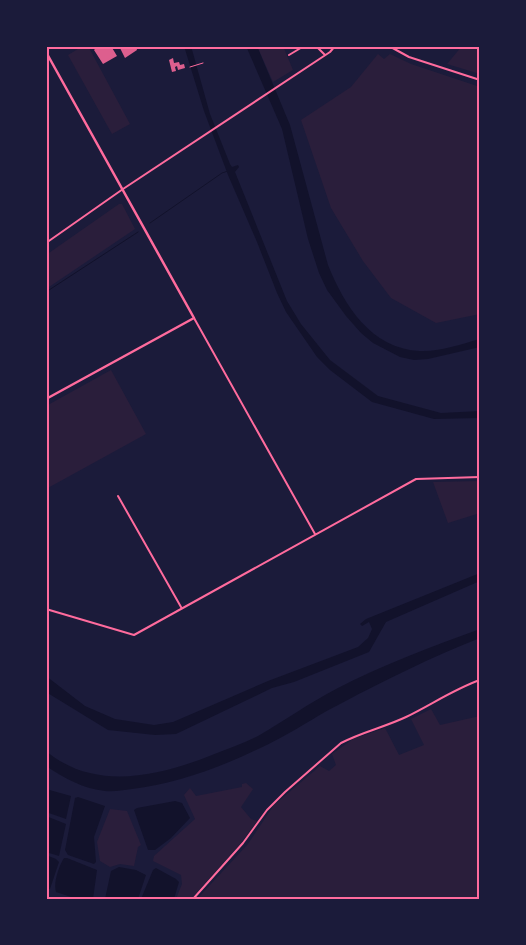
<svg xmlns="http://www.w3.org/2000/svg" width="526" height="945" viewBox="0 0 526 945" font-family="'Open Sans',sans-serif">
<rect width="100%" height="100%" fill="#1b1b3a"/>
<path fill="#2a1e3b" d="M 83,46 L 88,46 L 130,124 L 112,134 L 68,55 Z
M 257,46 L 283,46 L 293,70 L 273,82 Z
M 462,46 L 480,46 L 480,74 L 447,64 Z
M 378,54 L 384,59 L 390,54 L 411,64 L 480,87 L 480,314 L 436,323 L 391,298 L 363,261 L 331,208 L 301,120 L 351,87 Z
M 119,204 L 122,204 L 135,229 L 46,289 L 46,255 Z
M 111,370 L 146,434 L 46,489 L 46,406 Z
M 480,481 L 480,513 L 448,523 L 433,482 Z
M 431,709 L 440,725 L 480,716 L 480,899 L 197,899 L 248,844 L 274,805 L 320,766 L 329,771 L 336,765 L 332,754 L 353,739 L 385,728 L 399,755 L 424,745 L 411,719 Z
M 246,783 L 253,789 L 241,807 L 251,819 L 257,821 L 241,843 L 191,899 L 176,899 L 182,884 L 181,875 L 153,861 L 154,856 L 195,819 L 184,795 L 190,788 L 196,796 L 242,787 L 242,784 Z
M 110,809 L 127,811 L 141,845 L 138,847 L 134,866 L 120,864 L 110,867 L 100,861 L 97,842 Z"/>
<path fill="#12122b" d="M 184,46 L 191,46 L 210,114 L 230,164 L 232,167 L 238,165 L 239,167 L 235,172 L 287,301 L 301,324 L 330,360 L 378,396 L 441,413 L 480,411 L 480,418 L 434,419 L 372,402 L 330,370 L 317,357 L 286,312 L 277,293 L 257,242 L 228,175 L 204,111 Z
M 246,46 L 257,46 L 290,125 L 328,265 C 344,305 371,349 420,351 C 440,352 461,344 480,339 L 480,347 L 428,359 L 414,360 L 400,357 L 373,343 L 361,333 L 346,316 L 327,290 L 319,273 L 308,239 L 282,129 Z
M 480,573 L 480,581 L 386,622 L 369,652 L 294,682 L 272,688 L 176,734 L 155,735 L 108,730 L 46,692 L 46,676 L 85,706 L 115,719 L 154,725 L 173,722 L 268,681 L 358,647 L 368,638 L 372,629 L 369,622 L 362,626 L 360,624 L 366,619 Z
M 480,629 L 480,638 C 432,657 387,679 342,703 C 321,713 303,726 282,737 C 237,761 183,783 132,789 C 123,790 114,792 105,791 C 84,789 64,778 46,766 L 46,751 C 95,792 159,776 212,755 C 227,749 243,744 258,736 C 284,721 309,703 336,689 C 382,665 431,647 480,629 Z
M 46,789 L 71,796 L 66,819 L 46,812 Z
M 78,797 L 105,806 L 94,837 L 96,862 L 94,864 L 68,855 L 65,850 L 75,798 Z
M 175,801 L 182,803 L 190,818 L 171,838 L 155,850 L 148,850 L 134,810 L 137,808 Z
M 46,816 L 66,824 L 59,856 L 46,852 Z
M 46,855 L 56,859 L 59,862 L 50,889 L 46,889 Z
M 64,858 L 67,858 L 97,870 L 93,899 L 77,899 L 56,892 C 53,883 59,866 64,858 Z
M 119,867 L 136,870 L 146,875 L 138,899 L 105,899 L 111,871 Z
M 156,868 L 176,879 L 179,882 L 174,899 L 141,899 L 153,870 Z"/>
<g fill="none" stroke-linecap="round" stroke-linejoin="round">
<path stroke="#12122b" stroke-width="1" d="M 150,223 L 222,173 L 228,171
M 46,292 L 138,232"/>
</g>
<path fill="#dd5f8e" d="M 98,46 L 111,46 L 117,56 L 103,64 L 94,50 Z
M 119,46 L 136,46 L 137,50 L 125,58 Z
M 173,58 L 174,63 L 179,62 L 180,65 L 184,64 L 185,68 L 178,70 L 177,66 L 175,67 L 176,71 L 172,72 L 169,60 Z"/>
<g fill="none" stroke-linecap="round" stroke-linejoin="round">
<path stroke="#ff6b9d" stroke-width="1" d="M 190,67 L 203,63"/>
<path stroke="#ff6b9d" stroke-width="2" d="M 316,46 L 325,55
M 389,46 L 409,57 L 480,80
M 289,55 L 304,46
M 46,243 L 123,189 L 330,52 L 335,46
M 194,318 L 315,534
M 118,496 L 181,607
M 46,609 L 134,635 L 416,479 L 480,477
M 193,899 L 243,843 L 267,810 L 285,792 L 341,743 C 362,732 385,727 406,717 C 431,705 454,689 480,680"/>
<path stroke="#ff6b9d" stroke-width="2.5" d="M 46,52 L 194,318 L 46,399"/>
</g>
<rect width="526" height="945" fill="none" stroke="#1b1b3a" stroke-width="95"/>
<rect x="48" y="48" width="430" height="850" fill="none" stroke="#ff6b9d" stroke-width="2"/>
</svg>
